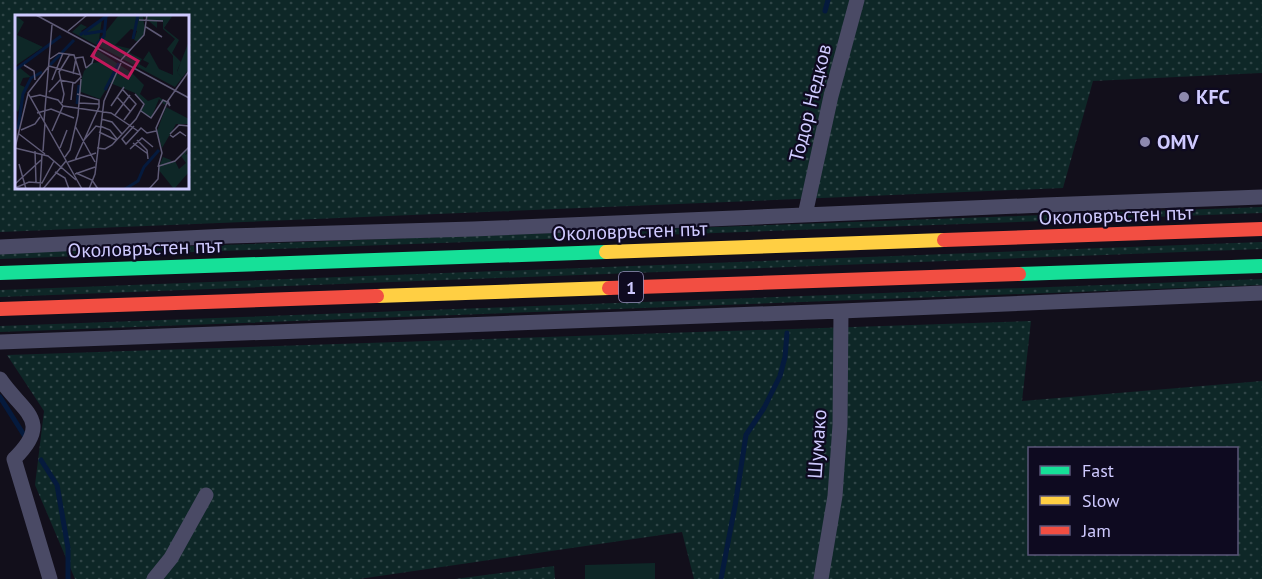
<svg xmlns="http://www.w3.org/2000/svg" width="1262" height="579" viewBox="0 0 1262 579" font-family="'PT Sans',sans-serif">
<defs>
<pattern id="grass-dots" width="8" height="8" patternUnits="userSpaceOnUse" patternTransform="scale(1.5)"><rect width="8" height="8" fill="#0e2727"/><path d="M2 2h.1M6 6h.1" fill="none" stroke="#304547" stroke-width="1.8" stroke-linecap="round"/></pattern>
</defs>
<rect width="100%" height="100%" fill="#120f1b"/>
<path fill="url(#grass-dots)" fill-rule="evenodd" d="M 0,0 L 1262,0 L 1262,73 L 1093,81 L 1063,188 L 0,232 ZM 16,16 L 188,16 L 188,188 L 16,188 Z
M 1262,207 L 1262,213 L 0,259 L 0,253 Z
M 1262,242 L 1262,249 L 0,297 L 0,290 Z
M 1262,279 L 1262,285 L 0,332 L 0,326 Z
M 1031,321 L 1022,401 L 1262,381 L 1262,579 L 694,579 L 682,532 L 359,579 L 75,579 L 35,485 L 44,411 L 7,355 ZM 1030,448 L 1236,448 L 1236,554 L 1030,554 Z
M 554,566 L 555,579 L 455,579 Z"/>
<path fill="#0e2727" d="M 655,563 L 655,579 L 585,579 L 585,565 Z"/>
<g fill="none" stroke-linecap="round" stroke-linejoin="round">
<path stroke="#051a3d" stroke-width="5" d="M 825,11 L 828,0
M 0,397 L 24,435
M 41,460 L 57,485 L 68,548 L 68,579
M 721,579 L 735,506 L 746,435 L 764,408 L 780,376 L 785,357 L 787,333"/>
<path stroke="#4a4a65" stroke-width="15" d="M 805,215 L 831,96 L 857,0
M 0,247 L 228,236 L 473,229 L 1044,205 L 1262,197
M 0,342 L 841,311 L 1262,293
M 0,379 C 22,412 54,420 14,459
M 14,459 L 50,579
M 154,579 L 171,558 L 206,495
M 821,579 L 835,496 L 840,425 L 841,311"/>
<path stroke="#16e098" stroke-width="14" d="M 0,273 L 606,252
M 1019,274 L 1262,266"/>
<path stroke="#ffcf43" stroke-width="14" d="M 606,252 L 944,240
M 377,296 L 609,288"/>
<path stroke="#f24e42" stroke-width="14" d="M 944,240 L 1262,229
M 609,288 L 1019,274
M 0,309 L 377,296"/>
</g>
<g fill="#8d89af" stroke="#0e0a20" stroke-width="2">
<circle cx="1184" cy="97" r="6"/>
<circle cx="1145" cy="142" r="6"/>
</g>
<g text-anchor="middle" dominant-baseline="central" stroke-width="4.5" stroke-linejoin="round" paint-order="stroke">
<rect fill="#0e0a20" stroke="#9590bc" stroke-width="1.5" x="619" y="272" width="24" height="30" rx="4.5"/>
<g font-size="18" font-weight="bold" fill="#cfcaff">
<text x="631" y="287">1</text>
</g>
<g font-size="20" font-weight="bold" fill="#cfcaff" stroke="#0e0a20" text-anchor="start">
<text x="1196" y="97">KFC</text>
<text x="1157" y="142">OMV</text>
</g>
<g font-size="20" fill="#cfcaff" stroke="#0e0a20">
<text transform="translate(810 103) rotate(-76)">Тодор Недков</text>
<text transform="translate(1116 215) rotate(-2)">Околовръстен път</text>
<text transform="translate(630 231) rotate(-2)">Околовръстен път</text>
<text transform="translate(145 248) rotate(-2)">Околовръстен път</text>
<text transform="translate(817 444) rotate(-86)">Шумако</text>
</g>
</g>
<g transform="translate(15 15)">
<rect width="174" height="174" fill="#120f1b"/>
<path d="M 0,0 L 9,7 L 2,20 L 28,32 L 0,51 ZM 104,0 L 158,0 L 149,13 L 164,25 L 157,38 L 166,47 L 162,56 L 167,63 L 160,72 L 57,17 L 66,9 L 72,12 L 66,16 L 69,19 L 87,4 L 84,25 ZM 128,1 L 142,13 L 142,6 L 148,6 L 148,14 L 160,24 L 152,34 L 158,41 L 158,60 L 144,54 L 134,36 L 128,45 L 134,48 L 131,53 L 124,49 L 127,44 L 115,38 L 116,34 L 100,30 L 116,14 L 122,16 L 119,25 L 123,27 L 130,17 ZM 82,35 L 117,58 L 129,70 L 125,79 L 133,86 L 144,82 L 151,87 L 150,90 L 144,84 L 136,103 L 126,96 L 130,89 L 120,78 L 95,68 L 85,84 L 66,77 L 62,80 L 69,56 L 77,48 L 86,47 L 79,43 ZM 5,53 L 16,62 L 8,63 L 5,70 L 10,72 L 3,97 L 0,94 L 0,56 ZM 151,92 L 174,104 L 174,109 L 161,109 L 147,133 L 142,116 ZM 174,133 L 170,140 L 174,138 L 174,157 L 159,174 L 143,154 L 148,142 L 156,145 L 155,148 L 160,146 L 164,154 L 171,148 L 166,141 Z" fill="#0e2727" fill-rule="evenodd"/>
<path d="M 174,26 L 174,54 L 167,63 L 162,57 Z" fill="#0e2727"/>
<path fill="none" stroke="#051a3d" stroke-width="3" d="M 69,19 L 88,16M 65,20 L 93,0M 118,24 L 123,0M 82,29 L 89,21 L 91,2M 35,50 L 59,25M 0,55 L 46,21M 90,75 L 104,48M 62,89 L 64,70M 3,114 L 8,79 L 16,63 L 27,57M 110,174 L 123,166 L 129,152 L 144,135"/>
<path fill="none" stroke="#5e5a76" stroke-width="1.5" d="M 21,0 L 174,83M 124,5 L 148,6M 131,12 L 147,22M 53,16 L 72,0M 106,45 L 129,20 L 132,0M 9,50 L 19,56 L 20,65M 34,51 L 13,78 L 67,174M 34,51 L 66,60M 71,53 L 77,48 L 81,34M 58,59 L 61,43 L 68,42 L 71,53M 37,65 L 48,38M 108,75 L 121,89 L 109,105M 34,77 L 45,65 L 60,68 L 66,62 L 59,40 L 44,38 L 35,44M 16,82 L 25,80 L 43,85 L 48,91 L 96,98 L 123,116M 102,82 L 115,96M 56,85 L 58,67M 153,86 L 155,91 L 152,87 L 174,56M 47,88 L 49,79 L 44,57 L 55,39M 64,88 L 84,89M 96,91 L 109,72M 126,96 L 136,103 L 148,85 L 152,87M 22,98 L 36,94 L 59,103M 100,100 L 115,80M 86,104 L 97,107 L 107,119M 29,106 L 37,10M 60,111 L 80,147M 85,111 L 95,115 L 102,124M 119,111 L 107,124 L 111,129 L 126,113 L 132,118 L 141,116M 6,115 L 20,109 L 25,102M 37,116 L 48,91M 84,117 L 101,125M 4,119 L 30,139M 155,119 L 164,110 L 174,111M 155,120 L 158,122 L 165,117 L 171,121M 69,125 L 81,111 L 85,112M 122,125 L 132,135 L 133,144M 118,128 L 133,139M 0,133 L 33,141 L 61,165M 0,133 L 13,79M 45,133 L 52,115M 82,133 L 90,134 L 97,130 L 121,104 L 129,89 L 120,79M 115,134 L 127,123 L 138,132M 20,136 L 21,167M 28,136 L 30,108M 50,142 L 55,135 L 63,100 L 66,64M 60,145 L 84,92 L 84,85 L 62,79M 53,147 L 81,138M 4,149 L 11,174M 143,152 L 147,138 L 141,113 L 152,88M 40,157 L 50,163 L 54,174M 61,158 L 77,165 L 83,174M 60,159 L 80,152M 0,169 L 26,145M 0,173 L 14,167 L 27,168 L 39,146M 25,174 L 27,139M 28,174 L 51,146M 74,174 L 80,159 L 89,86 L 106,48M 134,174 L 143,164 L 144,151 L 160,146 L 174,132"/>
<path fill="#c2185b" fill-opacity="0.15" stroke="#c2185b" stroke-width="3" d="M 87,25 L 123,46 L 113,63 L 77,41 Z"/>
<rect width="174" height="174" fill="none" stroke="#cfcaff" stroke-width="3"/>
</g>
<rect x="1028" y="447" width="210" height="108" fill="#0e0a20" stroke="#5b5779" stroke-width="1.5"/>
<rect x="1040" y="466" width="30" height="9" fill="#16e098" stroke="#5b5779" stroke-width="1.5"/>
<text x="1082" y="477" font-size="18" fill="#cfcaff">Fast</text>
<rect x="1040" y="496" width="30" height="9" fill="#ffcf43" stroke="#5b5779" stroke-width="1.5"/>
<text x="1082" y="507" font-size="18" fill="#cfcaff">Slow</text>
<rect x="1040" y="526" width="30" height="9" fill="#f24e42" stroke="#5b5779" stroke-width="1.5"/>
<text x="1082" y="537" font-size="18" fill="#cfcaff">Jam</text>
</svg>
